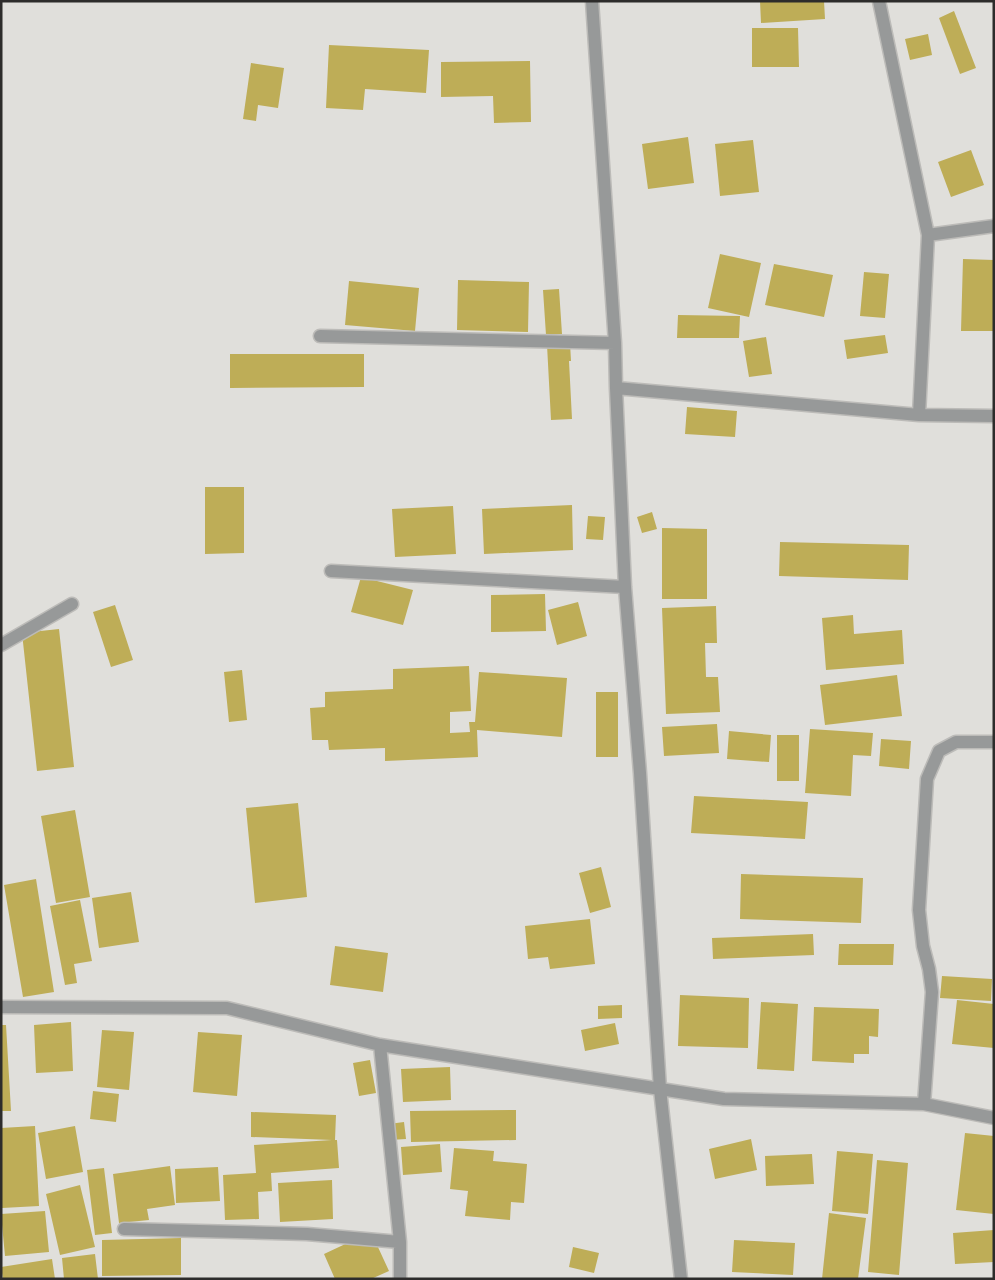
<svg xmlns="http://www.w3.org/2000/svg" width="995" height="1280" viewBox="0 0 995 1280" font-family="'Open Sans',sans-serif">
<rect width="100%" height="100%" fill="#e0dfdb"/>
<path fill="#bead57" d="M 760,1 L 824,1 L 825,19 L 761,23 Z
M 954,11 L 976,68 L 960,74 L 939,18 Z
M 752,28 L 798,28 L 799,67 L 752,67 Z
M 928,34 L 932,55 L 910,60 L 905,39 Z
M 329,45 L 429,50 L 426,93 L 365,89 L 363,110 L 326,108 Z
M 530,61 L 531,122 L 494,123 L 493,96 L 441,97 L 441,62 Z
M 251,63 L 284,68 L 278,108 L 258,105 L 256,121 L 243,119 Z
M 688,137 L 694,183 L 648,189 L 642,144 Z
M 753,140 L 759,192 L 720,196 L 715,144 Z
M 971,150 L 984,185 L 951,197 L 938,162 Z
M 720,254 L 761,263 L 749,317 L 708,308 Z
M 963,259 L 994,260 L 994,331 L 961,331 Z
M 774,264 L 833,275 L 824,317 L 765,305 Z
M 864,272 L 889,274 L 885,318 L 860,316 Z
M 458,280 L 529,282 L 528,332 L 457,330 Z
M 349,281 L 419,288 L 415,331 L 345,325 Z
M 559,289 L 562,334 L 546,335 L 543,290 Z
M 678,315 L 740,316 L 739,338 L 677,338 Z
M 885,335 L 888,353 L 847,359 L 844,340 Z
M 766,337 L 772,374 L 749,377 L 743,341 Z
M 570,343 L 571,361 L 569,361 L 572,419 L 551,420 L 547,345 Z
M 230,354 L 364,354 L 364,387 L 230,388 Z
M 687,407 L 737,411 L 735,437 L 685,434 Z
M 205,487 L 244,487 L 244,553 L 205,554 Z
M 572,505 L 573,550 L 484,554 L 482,509 Z
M 453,506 L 456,554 L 395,557 L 392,509 Z
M 652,512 L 657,529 L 642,533 L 637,517 Z
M 588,516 L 605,517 L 603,540 L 586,539 Z
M 662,528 L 707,529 L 707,599 L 662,599 Z
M 780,542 L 909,545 L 908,580 L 779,576 Z
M 361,577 L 413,590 L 403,625 L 351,612 Z
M 545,594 L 546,631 L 491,632 L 491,595 Z
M 578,602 L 587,636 L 557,645 L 548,610 Z
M 115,605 L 133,660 L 111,667 L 93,612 Z
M 716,606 L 717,643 L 705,643 L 706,677 L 718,677 L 720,712 L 666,714 L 662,608 Z
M 853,615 L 854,634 L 902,630 L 904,664 L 826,670 L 822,618 Z
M 59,629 L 74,767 L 37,771 L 22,633 Z
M 469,666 L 471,711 L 450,712 L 450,733 L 470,732 L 469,722 L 475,722 L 479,672 L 567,678 L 562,737 L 477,730 L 478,757 L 385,761 L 385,748 L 329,750 L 328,740 L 312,740 L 310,708 L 325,707 L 325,692 L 393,689 L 393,669 Z
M 242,670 L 247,720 L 229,722 L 224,672 Z
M 897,675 L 902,716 L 825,725 L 820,685 Z
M 596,692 L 618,692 L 618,757 L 596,757 Z
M 717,724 L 719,753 L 664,756 L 662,727 Z
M 810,729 L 873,733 L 871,756 L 853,755 L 851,796 L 805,793 Z
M 729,731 L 771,735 L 769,762 L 727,759 Z
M 777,735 L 799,735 L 799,781 L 777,781 Z
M 881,739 L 911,741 L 909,769 L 879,766 Z
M 694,796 L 808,802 L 805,839 L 691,833 Z
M 298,803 L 307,897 L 255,903 L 246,808 Z
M 75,810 L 90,897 L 56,903 L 41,816 Z
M 601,867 L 611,907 L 590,913 L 579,873 Z
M 741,874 L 863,878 L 861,923 L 740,919 Z
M 36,879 L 54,992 L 23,997 L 4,885 Z
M 131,892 L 139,942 L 99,948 L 92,898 Z
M 80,900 L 92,961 L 74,964 L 77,983 L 65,985 L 50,906 Z
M 590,919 L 595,964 L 550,969 L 548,957 L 528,959 L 525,926 Z
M 813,934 L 814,955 L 713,959 L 712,938 Z
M 839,944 L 894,944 L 893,965 L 838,965 Z
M 335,946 L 388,953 L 383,992 L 330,985 Z
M 942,976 L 992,979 L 991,1001 L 940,998 Z
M 680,995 L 749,998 L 748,1048 L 678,1046 Z
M 957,1000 L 994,1004 L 994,1048 L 952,1044 Z
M 761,1002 L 798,1004 L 794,1071 L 757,1069 Z
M 622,1005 L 622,1018 L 598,1019 L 598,1006 Z
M 814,1007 L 879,1009 L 878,1037 L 869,1036 L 869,1054 L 854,1054 L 854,1063 L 812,1061 Z
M 71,1022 L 73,1071 L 36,1073 L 34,1025 Z
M 615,1023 L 619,1044 L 585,1051 L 581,1030 Z
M 1,1025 L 6,1025 L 11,1111 L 1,1111 Z
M 102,1030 L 134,1032 L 129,1090 L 97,1087 Z
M 198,1032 L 242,1035 L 237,1096 L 193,1092 Z
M 370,1060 L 376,1093 L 359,1096 L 353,1063 Z
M 450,1067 L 451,1100 L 403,1102 L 401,1069 Z
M 93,1091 L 119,1094 L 116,1122 L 90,1119 Z
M 516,1110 L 516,1140 L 411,1142 L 410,1111 Z
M 251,1112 L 336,1115 L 335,1140 L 337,1140 L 339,1168 L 271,1173 L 272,1191 L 258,1192 L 259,1219 L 225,1220 L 223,1175 L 256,1173 L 254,1145 L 332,1140 L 251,1137 Z
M 404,1122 L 406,1139 L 390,1140 L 389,1124 Z
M 35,1126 L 39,1206 L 2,1208 L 1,1128 Z
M 75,1126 L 83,1172 L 46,1179 L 38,1133 Z
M 965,1133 L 994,1136 L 994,1214 L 956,1210 Z
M 751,1139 L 757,1170 L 715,1179 L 709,1149 Z
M 440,1144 L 442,1172 L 403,1175 L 401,1147 Z
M 454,1148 L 494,1151 L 493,1161 L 527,1164 L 524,1203 L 511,1202 L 510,1220 L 465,1216 L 468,1191 L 450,1189 Z
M 837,1151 L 873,1154 L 868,1214 L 832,1211 Z
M 812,1154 L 814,1184 L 766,1186 L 765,1156 Z
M 877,1160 L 908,1163 L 899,1275 L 868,1272 Z
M 170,1166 L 175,1205 L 147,1209 L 149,1220 L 119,1223 L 113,1174 Z
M 218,1167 L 220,1201 L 176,1203 L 175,1169 Z
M 104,1168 L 112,1233 L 95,1235 L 87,1170 Z
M 332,1180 L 333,1219 L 280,1222 L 278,1183 Z
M 80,1185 L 95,1247 L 60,1255 L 46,1194 Z
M 45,1211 L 49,1252 L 5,1256 L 1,1214 Z
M 829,1213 L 866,1218 L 858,1279 L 822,1279 Z
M 994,1230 L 994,1262 L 955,1264 L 953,1233 Z
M 371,1232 L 389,1271 L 371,1279 L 335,1279 L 324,1254 Z
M 181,1238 L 181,1275 L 102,1276 L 102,1240 Z
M 734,1240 L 795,1243 L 793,1275 L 732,1272 Z
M 573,1247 L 599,1253 L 594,1273 L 569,1267 Z
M 95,1254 L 98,1279 L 64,1279 L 62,1258 Z
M 52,1259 L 55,1279 L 3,1279 L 1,1267 Z"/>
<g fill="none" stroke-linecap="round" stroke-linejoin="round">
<defs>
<path id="minor" d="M 592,1 L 615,343 L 616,388 L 625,587 L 640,773 L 660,1089 L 681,1279
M 879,1 L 928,235 L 919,415
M 928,235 L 994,226
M 320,336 L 615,343
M 616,388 L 919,415 L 994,416
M 331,571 L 625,587
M 1,645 L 72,604
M 1,1007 L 227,1008 L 380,1045 L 724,1099 L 924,1104 L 994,1118
M 380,1045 L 400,1242 L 400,1279
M 924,1104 L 932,992 L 929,969 L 923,946 L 919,910 L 927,779 L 939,751 L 956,742 L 994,742
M 124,1229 L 307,1234 L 400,1242"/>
</defs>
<use href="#minor" stroke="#bcbbb8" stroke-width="15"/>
<use href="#minor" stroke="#979999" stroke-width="12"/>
</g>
<rect width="995" height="1280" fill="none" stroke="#2d2c2b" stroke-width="5"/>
</svg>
